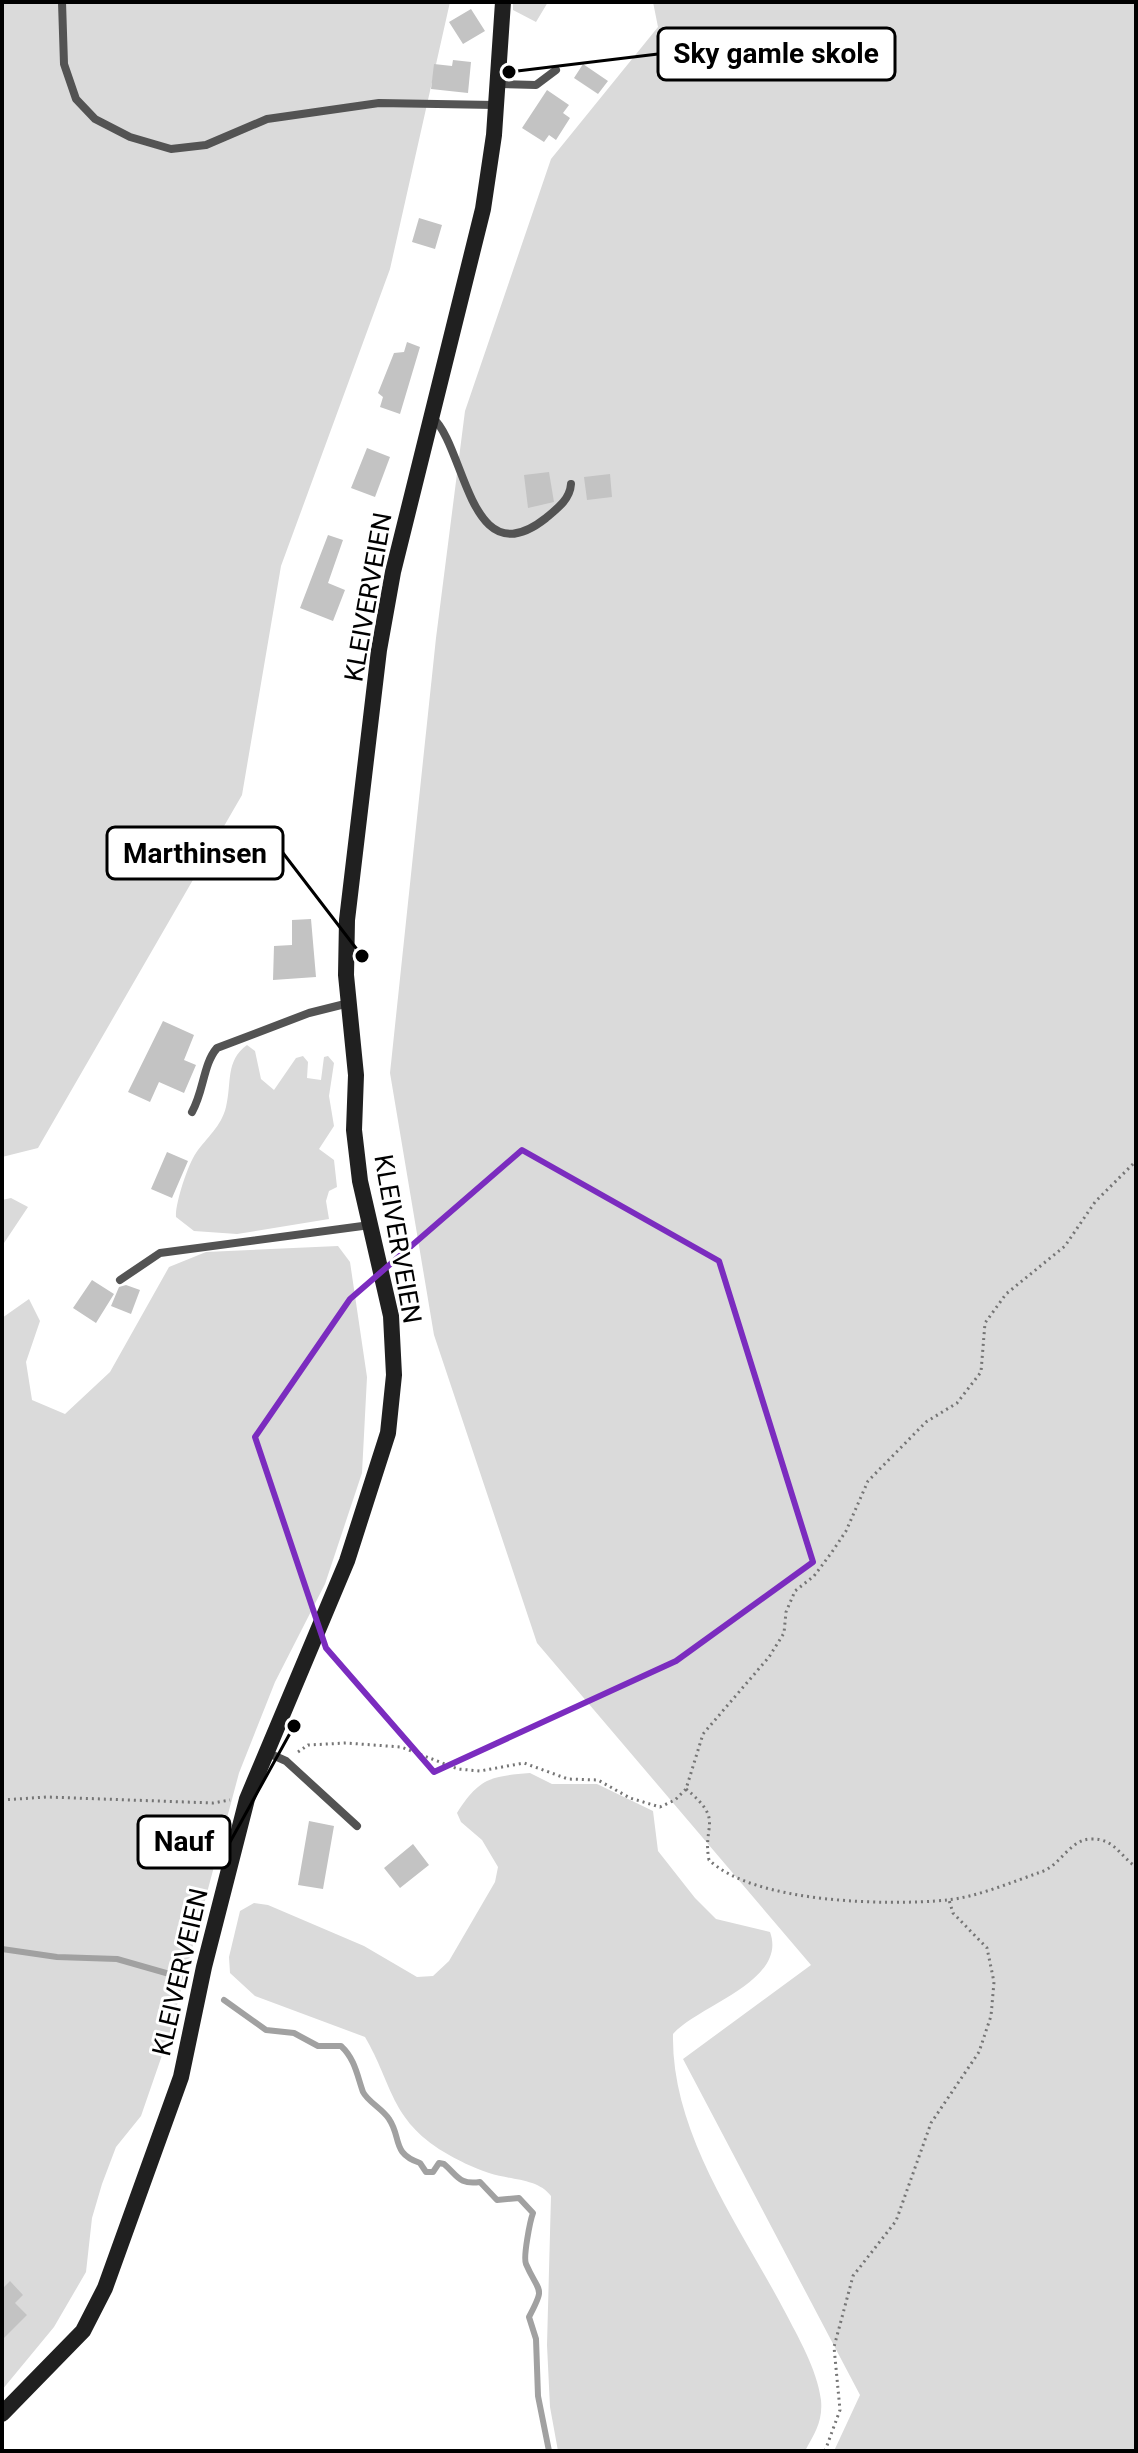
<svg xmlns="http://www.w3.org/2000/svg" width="1138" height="2453" viewBox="0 0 1138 2453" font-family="Roboto,sans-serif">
<rect width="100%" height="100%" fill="#fff"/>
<path fill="#dadada" d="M 2,2 L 450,2 L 390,269 L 281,566 L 242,795 L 38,1148 L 2,1157 Z
M 513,2 L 548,2 L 536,22 L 513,10 Z
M 653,2 L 1136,2 L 1136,2451 L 834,2451 L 860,2395 L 683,2059 L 811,1965 L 537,1643 L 434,1335 L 390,1073 L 436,638 L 465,411 L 551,159 L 658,27 Z
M 247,1045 L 255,1051 L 261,1079 L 274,1090 L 296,1058 L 303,1056 L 308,1062 L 307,1078 L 321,1080 L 324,1057 L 328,1056 L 334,1063 L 329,1096 L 334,1126 L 319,1149 L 334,1160 L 337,1187 L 329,1191 L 326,1201 L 329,1219 L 237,1234 L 194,1231 L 176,1217 C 175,1204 188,1164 196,1153 C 207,1137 221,1127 226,1107 C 232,1083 225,1061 247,1045 Z
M 11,1198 L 28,1207 L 2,1246 L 2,1200 Z
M 338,1246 L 350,1262 L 367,1377 L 362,1473 L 325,1584 L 275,1682 L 239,1773 L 169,2035 L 141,2116 L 116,2147 L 102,2184 L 92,2218 L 86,2272 L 54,2327 L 2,2390 L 2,1318 L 29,1299 L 40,1321 L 26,1362 L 32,1400 L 65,1414 L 110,1372 L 169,1267 L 206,1252 Z
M 530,1773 L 552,1784 L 597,1784 L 653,1811 L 658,1851 L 695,1898 L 716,1919 L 770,1932 C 788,1981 699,2005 673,2034 C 671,2133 739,2225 784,2310 C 798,2337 817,2369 821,2400 C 823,2421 815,2433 805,2451 L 558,2451 L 550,2407 L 547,2345 L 551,2196 C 538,2178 509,2180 489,2173 C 474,2168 457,2160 444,2152 C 390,2119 393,2085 365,2037 L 255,1996 L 230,1973 L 229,1957 L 240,1911 L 254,1903 L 268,1905 L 364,1946 L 417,1977 L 433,1976 L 449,1961 L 495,1882 L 498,1867 L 482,1840 L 461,1822 L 457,1813 C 479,1778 491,1776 530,1773 Z"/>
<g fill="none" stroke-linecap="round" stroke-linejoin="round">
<path stroke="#a1a1a1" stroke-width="6" d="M 2,1949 L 57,1957 L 117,1959 L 187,1979
M 224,2000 L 266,2030 L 294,2033 L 318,2046 L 341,2046 C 355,2059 357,2075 363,2092 C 368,2102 383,2109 389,2119 C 402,2138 391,2153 420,2163 L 426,2172 L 433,2172 L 439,2163 L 444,2164 C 458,2176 459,2185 480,2182 L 497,2200 L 519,2198 L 533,2213 C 530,2221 523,2257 526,2264 C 539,2294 546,2285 529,2317 L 536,2339 L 538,2396 L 549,2451"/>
</g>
<path fill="#c3c3c3" d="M 471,9 L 485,31 L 463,44 L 449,22 Z
M 453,60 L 471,62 L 468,93 L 431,89 L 434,64 L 452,66 Z
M 583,64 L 608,81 L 598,94 L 574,78 Z
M 547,90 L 569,105 L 563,113 L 570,118 L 556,140 L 549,135 L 544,142 L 522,128 Z
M 419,218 L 442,225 L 435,249 L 412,242 Z
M 407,342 L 420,347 L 400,414 L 380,407 L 383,397 L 378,393 L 394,353 L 404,352 Z
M 367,448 L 390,457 L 375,497 L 351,488 Z
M 549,472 L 554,502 L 528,508 L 524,475 Z
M 610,474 L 612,497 L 587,500 L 584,477 Z
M 328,535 L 343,540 L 328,583 L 345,590 L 333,621 L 300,608 Z
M 311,919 L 316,977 L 273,980 L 274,946 L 292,945 L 292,920 Z
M 163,1021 L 194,1035 L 184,1060 L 196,1065 L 184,1093 L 159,1082 L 150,1102 L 128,1092 Z
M 167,1152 L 188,1161 L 172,1198 L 151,1189 Z
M 92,1280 L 114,1294 L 96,1323 L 73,1308 Z
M 126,1285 L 140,1290 L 131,1314 L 111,1306 L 119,1287 Z
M 309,1821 L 334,1826 L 323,1889 L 298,1885 Z
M 413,1844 L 429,1865 L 400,1888 L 384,1868 Z
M 10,2281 L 23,2295 L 15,2303 L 27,2315 L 2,2340 L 2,2289 Z"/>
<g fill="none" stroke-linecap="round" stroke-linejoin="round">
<path stroke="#757575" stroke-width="3" stroke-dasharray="2 4" stroke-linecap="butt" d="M 298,1752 L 308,1745 L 346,1743 L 401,1747 L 458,1769 L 480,1771 L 524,1763 L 568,1779 L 598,1780 L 630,1798 L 660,1807 L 675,1800 L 686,1789 L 703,1734 L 769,1657 L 784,1633 L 786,1612 L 795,1591 L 814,1576 L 832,1552 L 846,1531 L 868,1481 L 926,1422 L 957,1403 L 981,1372 L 985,1323 L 1006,1294 L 1065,1246 L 1095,1202 L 1136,1161
M 686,1789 C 725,1821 702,1824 709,1860 C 754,1903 887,1906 947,1900 C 977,1897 1012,1882 1041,1872 C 1060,1866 1070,1839 1091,1839 C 1114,1838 1120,1856 1136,1867
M 2,1800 L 47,1797 L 213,1803 L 230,1800
M 825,2451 L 840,2410 L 834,2347 L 853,2276 L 896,2221 L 931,2123 L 979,2052 L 991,2016 L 994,1982 L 987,1948 L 953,1913 L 949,1900"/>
<path stroke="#535353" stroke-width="8" d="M 62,2 L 64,64 L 76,99 L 95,119 L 130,137 L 171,149 L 206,145 L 267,119 L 379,103 L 495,105
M 498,84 L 536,85 L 556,70
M 432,417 C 466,446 469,579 546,518 C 558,508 570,499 571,484
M 192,1112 C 204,1091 203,1064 217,1048 L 309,1013 L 349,1003
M 120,1280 L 160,1253 L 370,1225
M 266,1752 L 286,1761 L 357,1826"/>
<path stroke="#202020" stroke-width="16" d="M 2,2414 L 83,2331 L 105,2288 L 181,2077 L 204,1967 L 247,1799 L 347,1561 L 388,1433 L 394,1375 L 391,1316 L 360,1181 L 354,1130 L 356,1075 L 346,975 L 347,920 L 379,650 L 393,572 L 483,209 L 494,135 L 503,2"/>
</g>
<path fill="none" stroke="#7b2cbf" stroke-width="6" stroke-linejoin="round" d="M 522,1150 L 719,1261 L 813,1562 L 676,1661 L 434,1772 L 326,1648 L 255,1437 L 350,1299 Z"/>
<g text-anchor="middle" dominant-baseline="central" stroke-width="6" stroke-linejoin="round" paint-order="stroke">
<g font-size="26" fill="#000" stroke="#fff">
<text transform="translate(368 597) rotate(-80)">KLEIVERVEIEN</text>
<text transform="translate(398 1239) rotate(80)">KLEIVERVEIEN</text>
<text transform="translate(180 1972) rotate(-77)">KLEIVERVEIEN</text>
</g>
</g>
<path fill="none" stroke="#000" stroke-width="3" d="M509 72L658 54M362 956L283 853M294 1726L230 1842"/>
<g fill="#000" stroke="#fff" stroke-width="3">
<circle cx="509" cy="72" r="8"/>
<circle cx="362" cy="956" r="8"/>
<circle cx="294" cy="1726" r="8"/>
</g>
<g fill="#fff" stroke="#000" stroke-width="3">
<rect x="658" y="28" width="237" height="52" rx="8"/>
<rect x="107" y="827" width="176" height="52" rx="8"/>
<rect x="138" y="1816" width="92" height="52" rx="8"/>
</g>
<g font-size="28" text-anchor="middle" font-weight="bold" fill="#000">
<text x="776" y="63">Sky gamle skole</text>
<text x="195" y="863">Marthinsen</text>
<text x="184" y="1851">Nauf</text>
</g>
<rect width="1138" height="2453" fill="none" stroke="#000000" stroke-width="8"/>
</svg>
